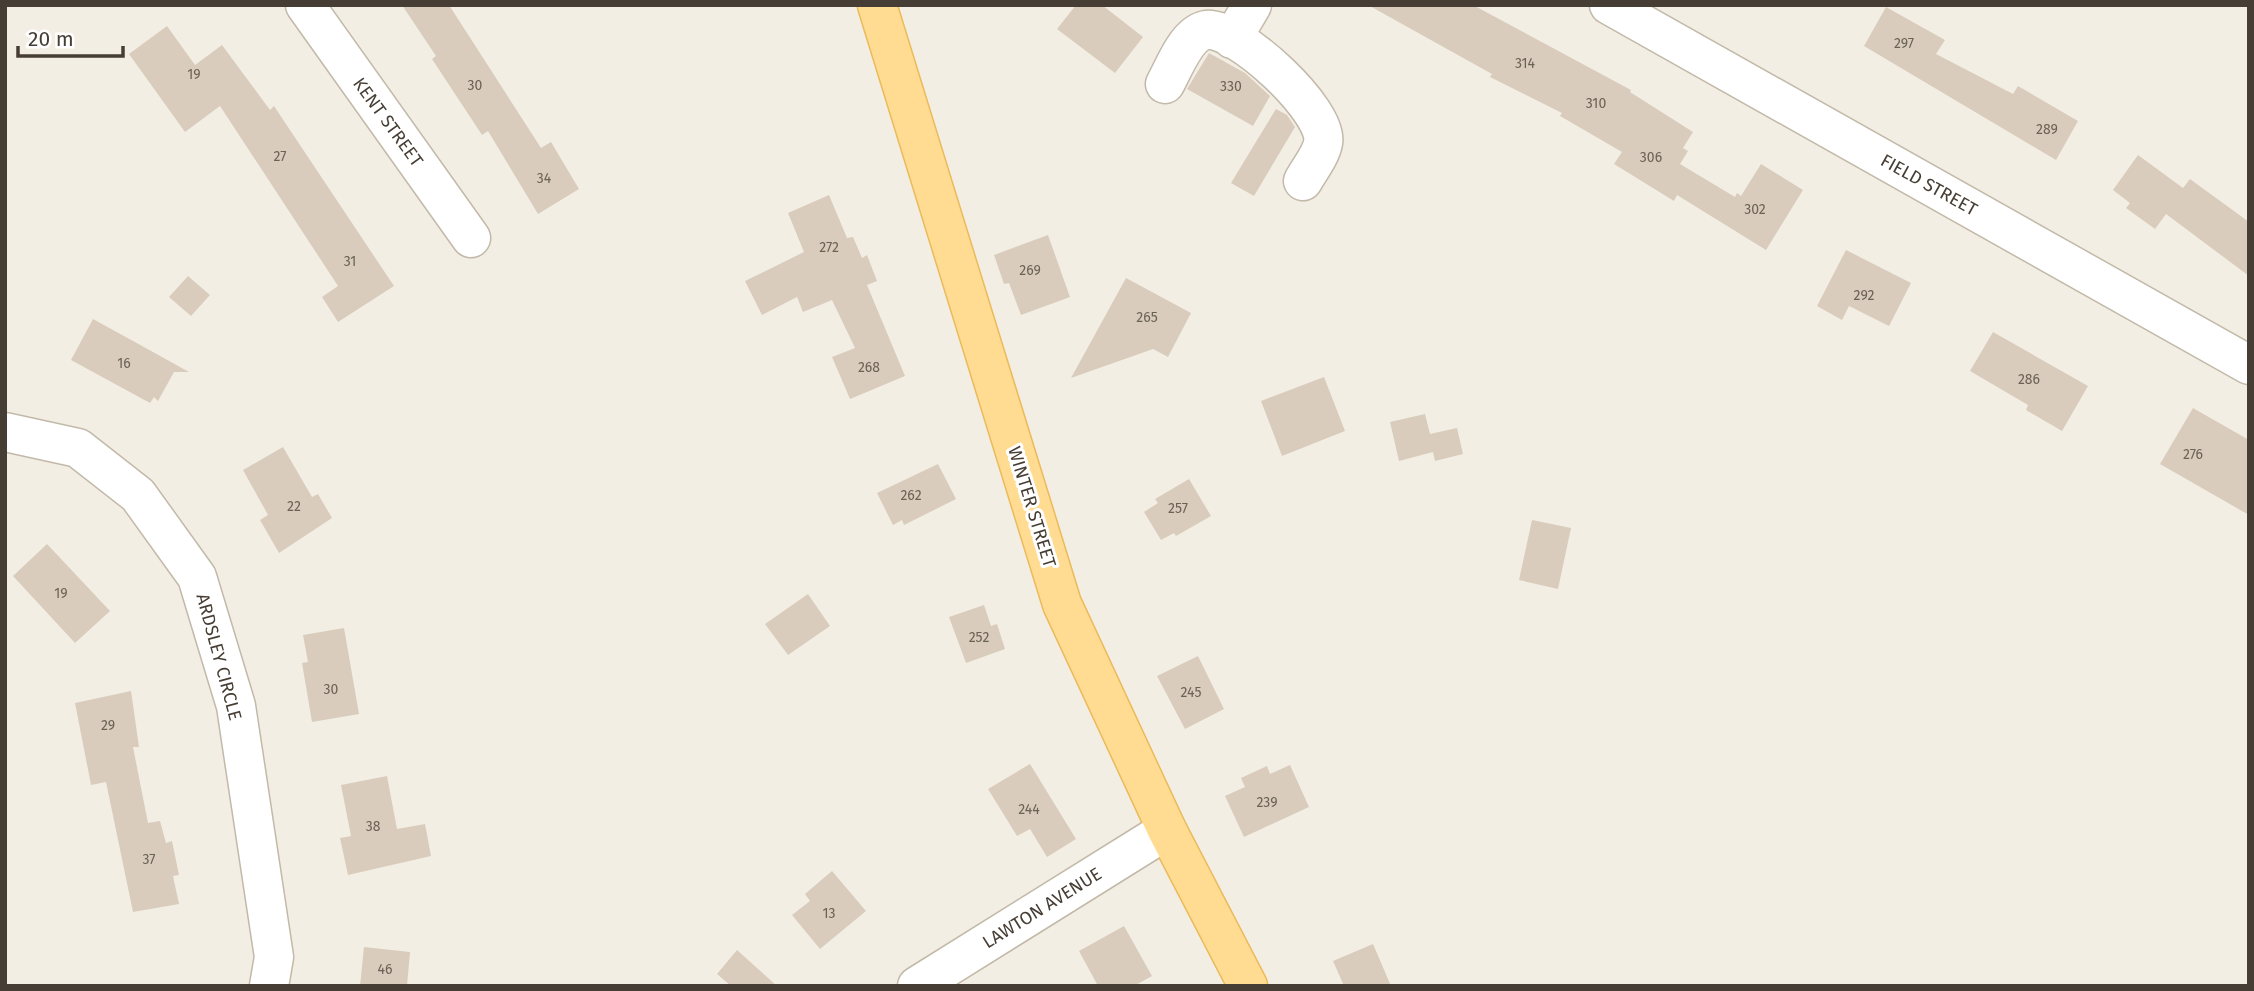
<svg xmlns="http://www.w3.org/2000/svg" width="2254" height="991" viewBox="0 0 2254 991" font-family="'Fira Sans',sans-serif">
<rect width="100%" height="100%" fill="#f3eee4"/>
<path fill="#d9ccbc" d="M 402,5 L 449,5 L 541,148 L 551,142 L 579,189 L 538,214 L 488,131 L 482,135 L 432,59 L 436,56 Z
M 1076,5 L 1102,5 L 1143,37 L 1115,73 L 1057,29 Z
M 1368,5 L 1473,5 L 1631,90 L 1630,92 L 1693,132 L 1683,148 L 1688,151 L 1680,164 L 1735,197 L 1737,193 L 1741,196 L 1761,164 L 1803,190 L 1766,250 L 1677,195 L 1674,201 L 1614,164 L 1622,152 L 1560,116 L 1562,113 L 1490,77 L 1492,74 Z
M 1886,7 L 1945,40 L 1936,54 L 2013,94 L 2018,86 L 2078,121 L 2056,160 L 1864,46 Z
M 167,26 L 195,65 L 222,45 L 270,110 L 274,106 L 394,286 L 338,322 L 322,297 L 338,286 L 220,106 L 185,132 L 129,54 Z
M 1209,53 L 1245,73 L 1270,96 L 1253,126 L 1187,89 Z
M 1276,109 L 1287,115 L 1295,127 L 1254,196 L 1231,183 Z
M 2138,155 L 2183,188 L 2190,179 L 2249,222 L 2249,276 L 2166,214 L 2155,229 L 2126,208 L 2130,203 L 2113,190 Z
M 829,195 L 847,238 L 853,237 L 862,258 L 867,255 L 877,281 L 867,285 L 905,376 L 850,399 L 832,357 L 855,348 L 832,300 L 803,312 L 797,297 L 762,315 L 745,281 L 804,252 L 788,213 Z
M 1048,235 L 1070,297 L 1021,315 L 1009,283 L 1004,284 L 994,255 Z
M 1846,250 L 1911,283 L 1889,326 L 1849,306 L 1842,320 L 1817,306 Z
M 188,276 L 210,295 L 191,316 L 169,297 Z
M 1126,278 L 1191,313 L 1168,357 L 1153,349 L 1071,378 Z
M 93,319 L 144,347 L 189,372 L 174,372 L 158,401 L 154,397 L 150,403 L 71,360 Z
M 1993,332 L 2088,386 L 2062,431 L 2026,410 L 2028,405 L 1970,371 Z
M 1324,377 L 1345,431 L 1282,456 L 1261,401 Z
M 2193,408 L 2249,440 L 2249,515 L 2160,464 Z
M 1425,414 L 1430,434 L 1457,428 L 1463,454 L 1435,461 L 1433,452 L 1399,461 L 1390,422 Z
M 283,447 L 312,497 L 318,494 L 332,518 L 279,553 L 260,520 L 268,515 L 243,470 Z
M 938,464 L 956,499 L 904,525 L 902,520 L 893,525 L 877,493 Z
M 1189,479 L 1211,516 L 1176,536 L 1174,533 L 1161,540 L 1144,512 L 1158,503 L 1155,499 Z
M 1532,520 L 1571,528 L 1558,589 L 1519,580 Z
M 47,544 L 110,611 L 75,643 L 13,576 Z
M 808,594 L 830,626 L 788,655 L 765,624 Z
M 984,605 L 991,626 L 997,624 L 1005,649 L 966,663 L 949,617 Z
M 344,628 L 359,714 L 312,722 L 302,663 L 308,662 L 303,635 Z
M 1198,656 L 1224,709 L 1185,729 L 1157,676 Z
M 131,691 L 139,747 L 133,747 L 148,823 L 160,821 L 166,843 L 172,841 L 179,875 L 173,876 L 179,904 L 133,912 L 106,782 L 91,785 L 75,703 Z
M 1030,764 L 1076,839 L 1047,857 L 1030,829 L 1017,836 L 988,789 Z
M 1290,765 L 1309,807 L 1244,837 L 1225,796 L 1245,787 L 1241,778 L 1267,766 L 1270,774 Z
M 387,776 L 397,829 L 425,824 L 431,856 L 348,875 L 340,838 L 351,836 L 341,785 Z
M 832,871 L 866,911 L 820,949 L 792,915 L 810,901 L 805,894 Z
M 1124,926 L 1152,976 L 1134,986 L 1098,986 L 1079,951 Z
M 1373,944 L 1391,986 L 1344,986 L 1333,961 Z
M 364,947 L 410,952 L 407,986 L 360,986 Z
M 737,950 L 777,986 L 731,986 L 717,974 Z"/>
<g fill="none" stroke-linecap="round" stroke-linejoin="round">
<defs>
<path id="minor" d="M 305,5 L 471,238
M 1609,5 L 2249,365
M 1232,39 L 1252,5
M 1165,84 C 1174,68 1186,34 1206,30 C 1236,25 1330,112 1323,143 C 1321,155 1309,170 1303,181
M 5,432 L 78,448 L 138,495 L 197,577 L 236,706 L 274,957 L 269,986
M 917,986 L 1167,830"/>
<path id="major" d="M 877,5 L 1062,604 L 1167,830 L 1248,986"/>
</defs>
<use href="#minor" stroke="#c2b9a9" stroke-width="41"/>
<use href="#major" stroke="#ebba5b" stroke-width="41"/>
<use href="#minor" stroke="#fff" stroke-width="38"/>
<use href="#major" stroke="#ffdc92" stroke-width="38"/>
</g>
<g text-anchor="middle" dominant-baseline="central" stroke-width="6" stroke-linejoin="round" paint-order="stroke">
<g font-size="14" fill="#6b6256">
<text x="1904" y="43">297</text>
<text x="1525" y="63">314</text>
<text x="194" y="74">19</text>
<text x="475" y="85">30</text>
<text x="1231" y="86">330</text>
<text x="1596" y="103">310</text>
<text x="2047" y="129">289</text>
<text x="280" y="156">27</text>
<text x="1651" y="157">306</text>
<text x="544" y="178">34</text>
<text x="1755" y="209">302</text>
<text x="829" y="247">272</text>
<text x="350" y="261">31</text>
<text x="1030" y="270">269</text>
<text x="1864" y="295">292</text>
<text x="1147" y="317">265</text>
<text x="124" y="363">16</text>
<text x="869" y="367">268</text>
<text x="2029" y="379">286</text>
<text x="2193" y="454">276</text>
<text x="911" y="495">262</text>
<text x="294" y="506">22</text>
<text x="1178" y="508">257</text>
<text x="61" y="593">19</text>
<text x="979" y="637">252</text>
<text x="331" y="689">30</text>
<text x="1191" y="692">245</text>
<text x="108" y="725">29</text>
<text x="1267" y="802">239</text>
<text x="1029" y="809">244</text>
<text x="373" y="826">38</text>
<text x="149" y="859">37</text>
<text x="829" y="913">13</text>
<text x="385" y="969">46</text>
</g>
<g font-size="18" fill="#463e34" stroke="#fff">
<text transform="translate(388 122) rotate(54)">KENT STREET</text>
<text transform="translate(1929 185) rotate(29)">FIELD STREET</text>
<text transform="translate(1032 507) rotate(73)">WINTER STREET</text>
<text transform="translate(219 657) rotate(75)">ARDSLEY CIRCLE</text>
<text transform="translate(1042 908) rotate(-32)">LAWTON AVENUE</text>
</g>
</g>
<rect width="2254" height="991" fill="none" stroke="#463e34" stroke-width="14"/>
<path d="M18 46v10h105v-10" fill="none" stroke="#463e34" stroke-width="3.5"/>
<text x="28" y="46" font-size="21" fill="#463e34" stroke="#ffffff" stroke-width="5" paint-order="stroke">20 m</text>
</svg>
